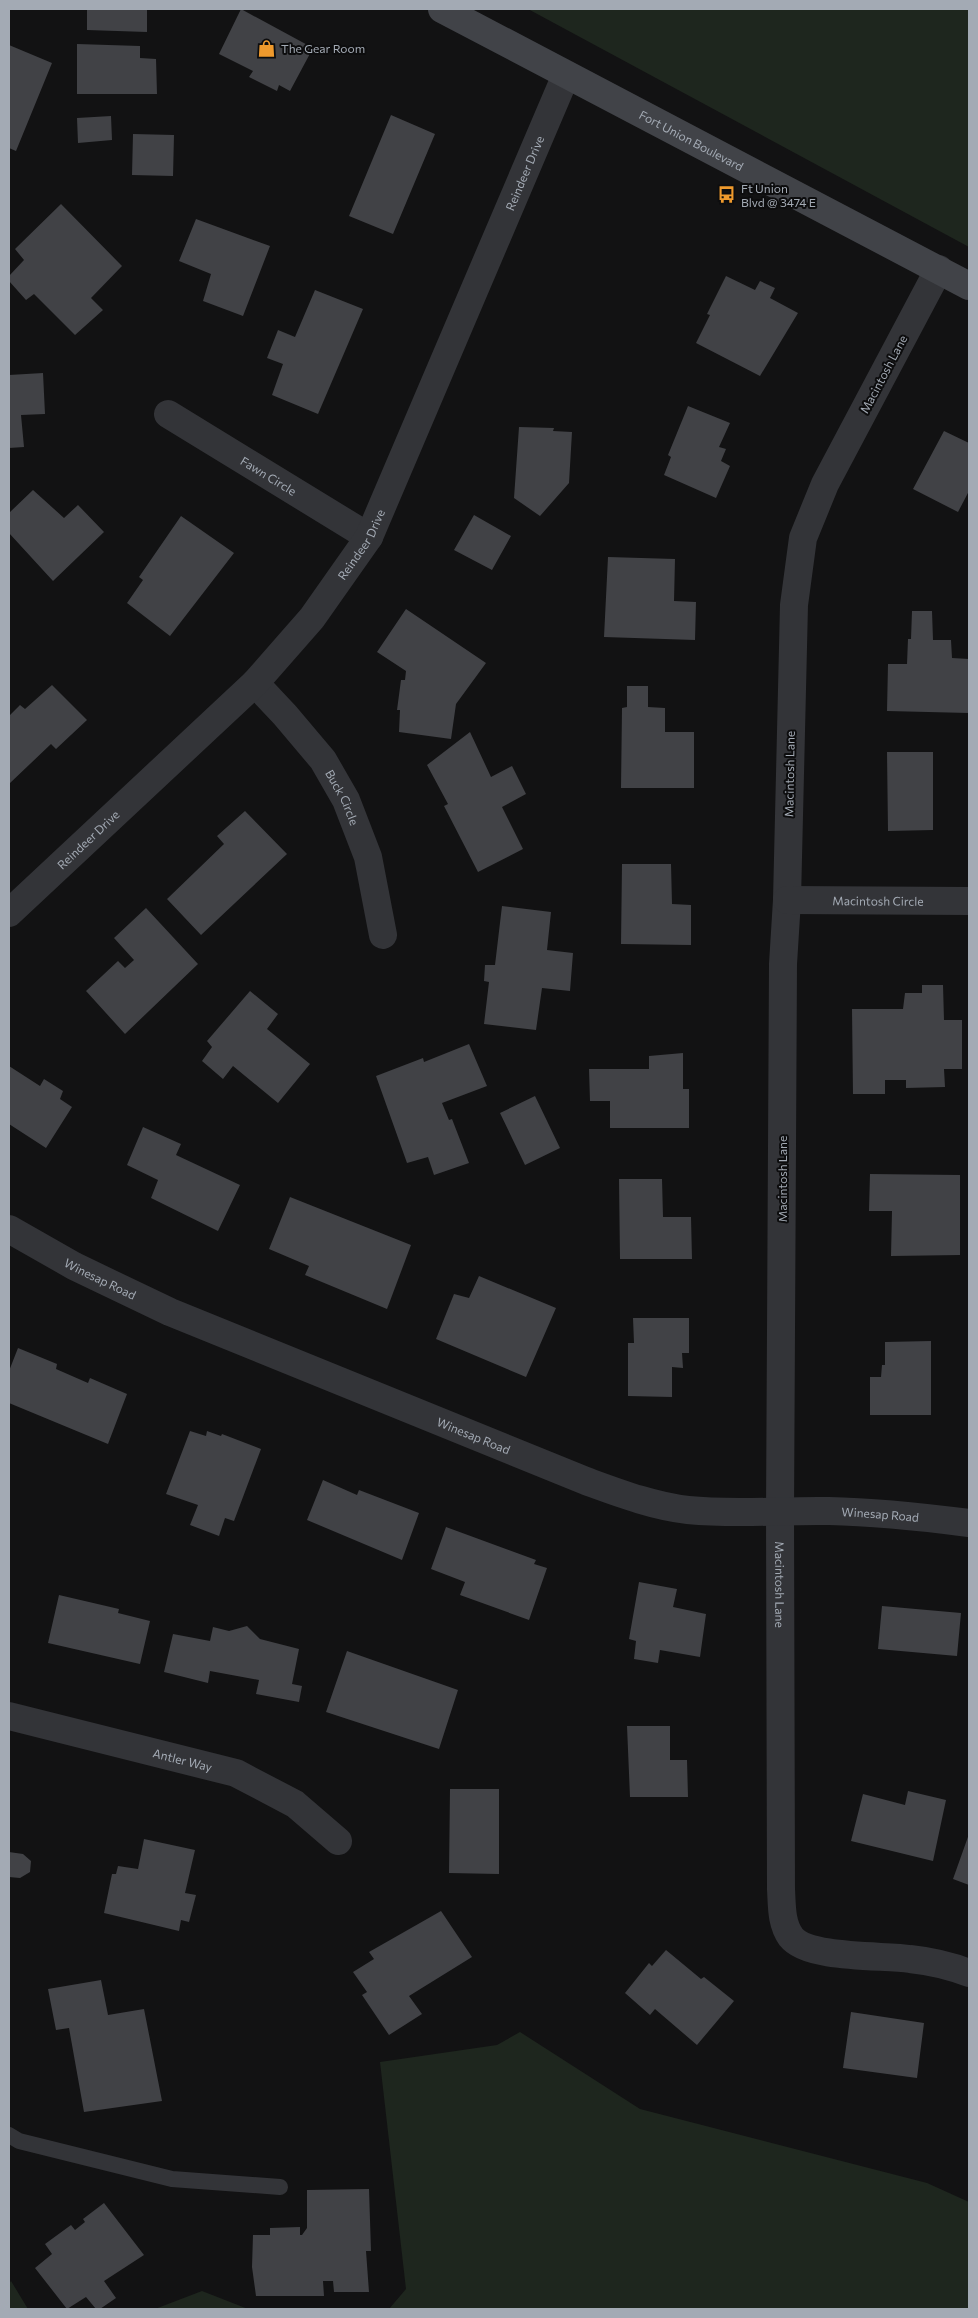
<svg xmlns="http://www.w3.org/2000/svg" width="978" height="2318" viewBox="0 0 978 2318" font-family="Commissioner,sans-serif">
<rect width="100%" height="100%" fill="#121213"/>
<path fill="#1e261e" d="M 528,9 L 969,9 L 969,247 Z
M 520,2032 L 640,2109 L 927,2183 L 969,2202 L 969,2309 L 389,2309 L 406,2289 L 380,2062 L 497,2045 Z
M 11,2281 L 28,2309 L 9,2309 L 9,2284 Z
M 202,2291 L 248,2309 L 155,2309 Z"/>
<path fill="#414246" d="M 87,9 L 147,9 L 147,32 L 87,30 Z
M 241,9 L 313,48 L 290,91 L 279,85 L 277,91 L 249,77 L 253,71 L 219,54 Z
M 77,44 L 140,46 L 140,58 L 156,59 L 157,94 L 77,94 Z
M 9,45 L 52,63 L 16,151 L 9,148 Z
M 391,115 L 435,134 L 393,234 L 349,216 Z
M 111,116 L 112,140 L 78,143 L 77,118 Z
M 133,134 L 174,135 L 173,176 L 132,175 Z
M 61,204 L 122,266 L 91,298 L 103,310 L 75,335 L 34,294 L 26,300 L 9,281 L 9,276 L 24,260 L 15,249 Z
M 196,219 L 270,246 L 243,316 L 203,301 L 211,274 L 179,261 Z
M 726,276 L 755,290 L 760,281 L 775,288 L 770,298 L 798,313 L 760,376 L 696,343 L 710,315 L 707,314 Z
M 315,290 L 363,309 L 318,414 L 272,395 L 283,364 L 267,358 L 278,330 L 295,337 Z
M 43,373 L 45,414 L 21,415 L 24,447 L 9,448 L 9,375 Z
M 688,406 L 730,423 L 719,447 L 726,449 L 721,461 L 730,466 L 716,498 L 664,475 L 671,457 L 668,455 Z
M 519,427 L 554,428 L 553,431 L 572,432 L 569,483 L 540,516 L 514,498 Z
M 944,431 L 969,443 L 969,491 L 958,512 L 913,489 Z
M 33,490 L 64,518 L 78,505 L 104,532 L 53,581 L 9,533 L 9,513 Z
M 474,515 L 511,536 L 492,570 L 454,550 Z
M 181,516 L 234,553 L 170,636 L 127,603 L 143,580 L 139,577 Z
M 608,557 L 675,559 L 674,601 L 696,602 L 695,640 L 604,637 Z
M 406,609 L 486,663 L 456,704 L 451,739 L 399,732 L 400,710 L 397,710 L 401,680 L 405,680 L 406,671 L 377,652 Z
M 912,611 L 932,611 L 933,640 L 951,640 L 952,658 L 969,659 L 969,713 L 887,711 L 888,664 L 907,664 L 908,639 L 911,639 Z
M 52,685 L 87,720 L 56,749 L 51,744 L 9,784 L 9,716 L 20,705 L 25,709 Z
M 627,686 L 648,686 L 648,707 L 665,708 L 665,732 L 694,732 L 694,788 L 621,788 L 622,708 L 627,707 Z
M 470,732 L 491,777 L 512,766 L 526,794 L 502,807 L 523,849 L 478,872 L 444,806 L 448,804 L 427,765 Z
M 887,752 L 933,752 L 933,830 L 888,831 Z
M 245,811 L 287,854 L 201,935 L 167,899 L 224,844 L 217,836 Z
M 622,864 L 671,864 L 672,904 L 691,905 L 691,945 L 621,944 Z
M 502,906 L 551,912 L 547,950 L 573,953 L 570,991 L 542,988 L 536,1030 L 484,1024 L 489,982 L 484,981 L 485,965 L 495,965 Z
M 146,908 L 198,964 L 125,1034 L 86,991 L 118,961 L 125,968 L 134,960 L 114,938 Z
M 922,985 L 943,985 L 944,1020 L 962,1020 L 962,1069 L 944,1069 L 945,1087 L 906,1088 L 906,1080 L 885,1080 L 885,1094 L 853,1094 L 852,1009 L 903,1009 L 905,993 L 922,993 Z
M 250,991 L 278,1014 L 267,1029 L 310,1064 L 278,1103 L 233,1066 L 223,1079 L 202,1061 L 212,1047 L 207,1041 Z
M 469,1044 L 487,1086 L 442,1103 L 449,1120 L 452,1119 L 469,1163 L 434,1175 L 428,1157 L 407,1163 L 376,1076 L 423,1058 L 424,1062 Z
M 683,1053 L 683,1089 L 689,1089 L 689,1128 L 610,1128 L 610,1101 L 590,1101 L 589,1069 L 649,1069 L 649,1056 Z
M 9,1066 L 40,1086 L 44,1079 L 63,1091 L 60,1099 L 72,1107 L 46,1148 L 9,1124 Z
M 535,1096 L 560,1148 L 525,1165 L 500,1113 Z
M 143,1127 L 181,1144 L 176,1155 L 240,1185 L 218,1231 L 151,1198 L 158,1180 L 127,1165 Z
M 870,1174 L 960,1175 L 960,1255 L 891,1256 L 892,1211 L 869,1211 Z
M 619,1179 L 662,1179 L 663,1217 L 691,1217 L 692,1259 L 620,1259 Z
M 290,1197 L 411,1245 L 387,1309 L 305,1275 L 309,1266 L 269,1249 Z
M 479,1276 L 556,1308 L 526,1377 L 436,1339 L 454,1294 L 469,1298 Z
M 633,1318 L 689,1318 L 689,1353 L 682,1353 L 683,1368 L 672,1367 L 672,1397 L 628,1396 L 628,1343 L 634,1343 Z
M 931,1341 L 931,1415 L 870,1415 L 870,1377 L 881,1377 L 882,1365 L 885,1365 L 885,1342 Z
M 18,1348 L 57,1364 L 56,1369 L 88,1383 L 90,1378 L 127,1394 L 108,1444 L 9,1403 L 9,1371 Z
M 190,1431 L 206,1436 L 207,1431 L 221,1436 L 222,1434 L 261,1449 L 234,1521 L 225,1518 L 219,1536 L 190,1525 L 198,1505 L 166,1494 Z
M 323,1480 L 357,1495 L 359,1490 L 419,1513 L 402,1560 L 307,1520 Z
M 446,1527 L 536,1560 L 534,1564 L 547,1568 L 529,1620 L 460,1595 L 465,1582 L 431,1569 Z
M 639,1582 L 677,1589 L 673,1607 L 706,1614 L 700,1657 L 660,1650 L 658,1663 L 634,1659 L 636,1641 L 629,1639 Z
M 59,1595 L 119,1609 L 118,1613 L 150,1621 L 140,1664 L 48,1643 Z
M 882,1606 L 961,1613 L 957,1656 L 878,1649 Z
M 247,1626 L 260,1639 L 299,1649 L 292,1684 L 302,1686 L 299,1702 L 256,1694 L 259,1680 L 210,1671 L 208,1683 L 164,1672 L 173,1634 L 210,1641 L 213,1627 L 229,1631 Z
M 347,1651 L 458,1690 L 439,1749 L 326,1712 Z
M 627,1726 L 670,1726 L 670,1760 L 687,1760 L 688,1797 L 630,1797 Z
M 450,1789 L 499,1789 L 499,1874 L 449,1873 Z
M 908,1791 L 946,1800 L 933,1861 L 851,1841 L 863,1794 L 905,1805 Z
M 969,1834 L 969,1885 L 953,1879 Z
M 144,1839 L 195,1850 L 185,1893 L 196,1895 L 189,1922 L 181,1920 L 179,1931 L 104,1913 L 112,1874 L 116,1874 L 118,1866 L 138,1869 Z
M 9,1852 L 23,1854 L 31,1861 L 30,1872 L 20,1878 L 9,1877 Z
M 441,1911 L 472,1957 L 409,1996 L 422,2014 L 389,2035 L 362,1995 L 367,1992 L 353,1972 L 374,1959 L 369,1952 Z
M 666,1950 L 701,1979 L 704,1977 L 734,2001 L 697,2045 L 655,2009 L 650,2015 L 625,1993 L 649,1963 L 652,1966 Z
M 101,1980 L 108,2015 L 144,2009 L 162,2101 L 84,2112 L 69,2028 L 56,2030 L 48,1989 Z
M 851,2012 L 924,2023 L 917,2078 L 843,2068 Z
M 369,2189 L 371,2251 L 366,2251 L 369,2292 L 334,2292 L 333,2281 L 323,2281 L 324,2296 L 256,2296 L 252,2267 L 253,2235 L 270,2235 L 270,2228 L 300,2227 L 300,2235 L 302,2235 L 307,2228 L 307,2190 Z
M 104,2203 L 144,2255 L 104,2281 L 116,2298 L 100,2309 L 96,2309 L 86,2297 L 67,2309 L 35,2268 L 52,2254 L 45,2244 L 71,2225 L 75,2230 L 85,2222 L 83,2219 Z"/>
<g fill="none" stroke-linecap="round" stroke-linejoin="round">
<path stroke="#333438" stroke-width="16" d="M 9,2135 L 19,2141 L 172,2179 L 280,2187"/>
<g stroke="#333438" stroke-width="28">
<path id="s1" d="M 939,269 L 825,484 L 803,538 L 794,605 L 787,900 L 783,964 L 780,1513 L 781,1889 C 782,1906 781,1923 791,1937 C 808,1959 883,1955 910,1959 C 929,1961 951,1966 969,1973"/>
<path id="s2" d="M 168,414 L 369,537"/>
<path id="s3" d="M 255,683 L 285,715 L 323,760 L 346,800 L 368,857 L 383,935"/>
<path id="s4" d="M 787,900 L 969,901"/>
<path id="s5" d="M 9,913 L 255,683 L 312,618 L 369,537 L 566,75"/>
<path id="s6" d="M 9,1229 L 74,1266 L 170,1312 L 586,1481 C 619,1493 653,1506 688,1510 C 735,1515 782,1510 829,1511 C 876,1512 922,1517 969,1523"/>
<path id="s7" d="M 9,1716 L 236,1773 L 295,1804 L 338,1841"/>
</g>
<path stroke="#414348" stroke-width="28" id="s8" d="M 442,9 L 969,286"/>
</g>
<defs>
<symbol id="shop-bare" viewBox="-9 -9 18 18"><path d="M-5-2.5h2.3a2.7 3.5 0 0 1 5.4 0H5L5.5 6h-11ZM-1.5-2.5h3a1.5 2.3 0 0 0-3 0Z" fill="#ef9a2d" stroke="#0d0d0e" stroke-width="2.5" paint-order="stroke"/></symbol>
<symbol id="bus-bare" viewBox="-9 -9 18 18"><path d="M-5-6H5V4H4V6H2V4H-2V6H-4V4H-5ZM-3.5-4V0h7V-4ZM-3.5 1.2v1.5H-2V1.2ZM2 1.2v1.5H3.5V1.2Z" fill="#ef9a2d" stroke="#0d0d0e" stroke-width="2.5" paint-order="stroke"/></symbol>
</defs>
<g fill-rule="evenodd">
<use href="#shop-bare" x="254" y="36" width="25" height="25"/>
<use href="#bus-bare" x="714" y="182" width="25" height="25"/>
</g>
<g text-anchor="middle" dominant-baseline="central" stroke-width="4" stroke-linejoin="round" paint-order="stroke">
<g font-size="12" fill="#a3aab4" stroke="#0d0d0e" text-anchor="start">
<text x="281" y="48">The Gear Room</text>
<text x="741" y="188">Ft Union<tspan x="741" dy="14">Blvd @ 3474 E</tspan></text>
</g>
<g font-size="12" fill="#a3aab4" stroke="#0d0d0e">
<text stroke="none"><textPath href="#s8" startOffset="282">Fort Union Boulevard</textPath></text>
<text stroke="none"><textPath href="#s5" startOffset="918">Reindeer Drive</textPath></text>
<text transform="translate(883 374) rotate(-62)">Macintosh Lane</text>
<text stroke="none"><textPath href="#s2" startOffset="118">Fawn Circle</textPath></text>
<text stroke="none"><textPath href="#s5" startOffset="512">Reindeer Drive</textPath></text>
<text transform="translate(789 774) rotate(-89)">Macintosh Lane</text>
<text stroke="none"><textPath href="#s3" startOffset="145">Buck Circle</textPath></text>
<text stroke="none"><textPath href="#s5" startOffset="108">Reindeer Drive</textPath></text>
<text stroke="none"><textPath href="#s4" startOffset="91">Macintosh Circle</textPath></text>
<text transform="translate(782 1179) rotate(-90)">Macintosh Lane</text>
<text stroke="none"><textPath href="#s6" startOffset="104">Winesap Road</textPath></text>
<text stroke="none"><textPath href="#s6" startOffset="509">Winesap Road</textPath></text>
<text stroke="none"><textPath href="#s6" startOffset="929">Winesap Road</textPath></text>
<text stroke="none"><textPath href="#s1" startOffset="1349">Macintosh Lane</textPath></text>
<text stroke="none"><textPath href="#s7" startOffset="179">Antler Way</textPath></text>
</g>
</g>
<rect width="978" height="2318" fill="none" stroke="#a3aab4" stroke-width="20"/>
</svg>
